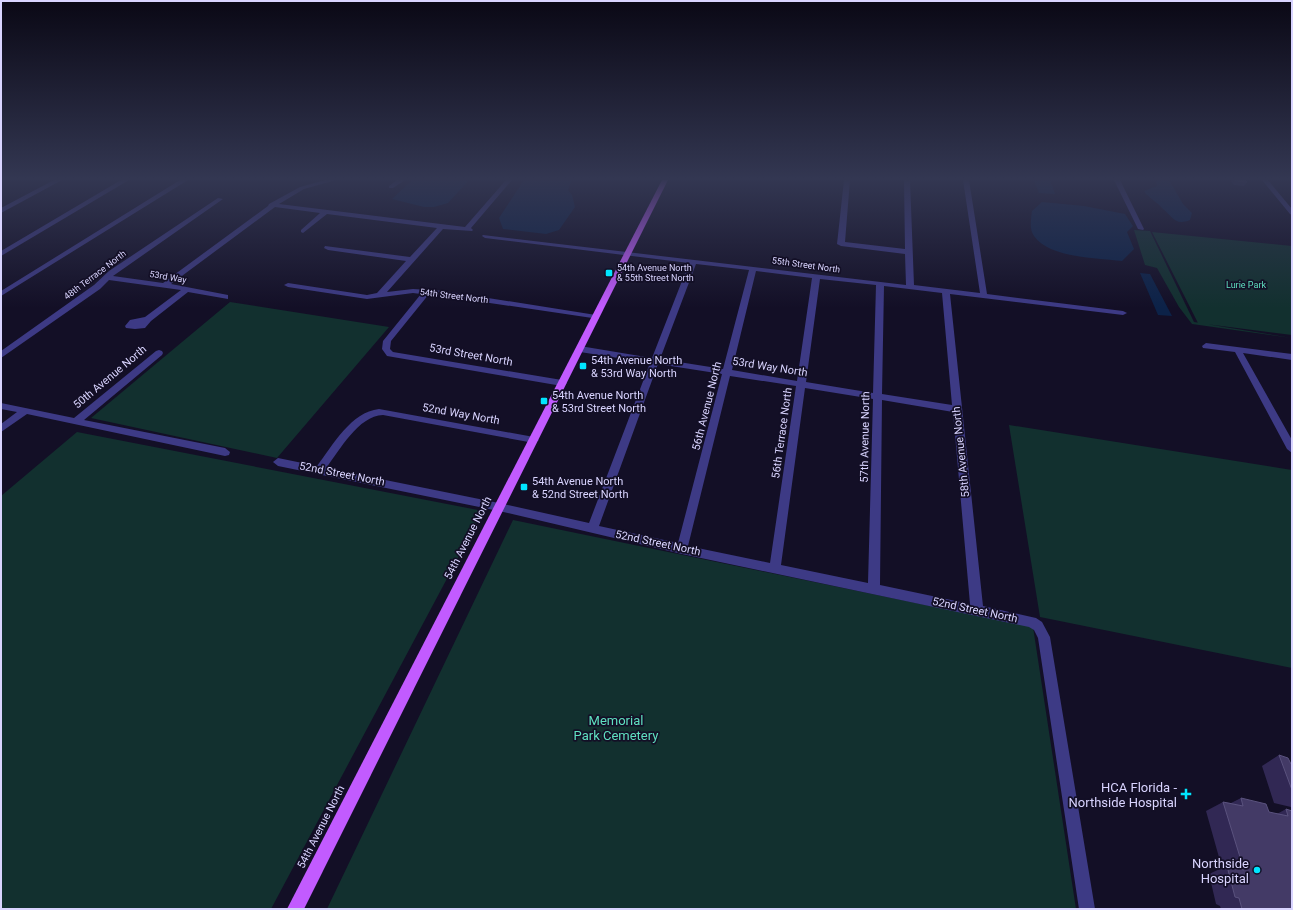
<svg xmlns="http://www.w3.org/2000/svg" width="1293" height="910" viewBox="0 0 1293 910" font-family="Roboto,sans-serif">
<rect width="100%" height="100%" fill="#130f26"/>
<path fill="#12302f" d="M 1134,230 L 1150,231 L 1194,322 L 1292,338 L 1192,324 L 1179,307 L 1157,268 L 1145,265 Z
M 1152,232 L 1292,246 L 1292,335 L 1198,323 Z
M 230,302 L 389,327 L 277,458 L 91,418 Z
M 1009,425 L 1292,470 L 1292,668 L 1040,617 Z
M 77,432 L 483,511 L 271,909 L 1,909 L 1,496 Z
M 513,520 L 1033,627 L 1076,909 L 327,909 Z"/>
<path fill="#0c2248" d="M 412,180 L 469,180 L 448,203 L 434,207 L 424,207 L 392,199 Z
M 524,180 L 572,180 L 568,190 L 572,195 L 575,207 L 559,230 L 546,234 L 503,229 L 499,218 Z
M 1034,180 L 1050,180 L 1055,194 L 1039,193 Z
M 1156,180 L 1169,180 L 1183,204 L 1192,213 L 1190,220 C 1175,226 1173,217 1163,209 C 1158,203 1151,199 1146,194 L 1144,191 L 1157,186 Z
M 1042,202 L 1084,206 L 1125,214 L 1133,226 L 1127,232 L 1134,249 L 1122,261 C 1097,258 1049,258 1034,236 C 1029,229 1031,219 1032,211 Z
M 1140,273 L 1150,274 L 1172,316 L 1158,315 Z"/>
<g fill="none" stroke-linecap="round" stroke-linejoin="round">
<path fill="#3d3a85" fill-rule="evenodd" d="M 54,180 L 62,180 L 1,213 L 1,208 Z
M 121,180 L 129,180 L 1,256 L 1,251 Z
M 180,180 L 188,180 L 1,296 L 1,291 Z
M 325,180 L 336,180 L 304,189 L 279,204 L 465,227 L 506,180 L 512,180 L 471,228 L 473,230 L 472,231 L 443,229 L 387,292 L 413,289 L 444,291 L 596,315 L 599,315 L 599,319 L 429,294 L 391,341 L 390,349 L 393,352 L 562,380 L 565,381 L 567,383 L 565,385 L 562,386 L 387,356 L 382,349 L 383,341 L 421,294 L 413,293 L 367,299 L 288,287 L 284,285 L 288,283 L 367,295 L 377,293 L 406,261 L 328,250 L 324,248 L 325,246 L 410,257 L 437,228 L 327,214 L 303,233 L 301,232 L 301,230 L 320,213 L 275,207 L 171,284 L 228,295 L 228,299 L 188,292 L 151,321 L 145,328 L 135,329 L 126,328 L 125,326 L 130,320 L 145,317 L 181,290 L 109,280 L 100,289 L 1,358 L 1,351 L 94,285 L 109,271 L 218,198 L 223,199 L 113,276 L 163,283 L 268,206 L 269,204 L 300,187 Z
M 397,180 L 405,180 L 393,188 L 389,188 L 389,186 Z
M 844,180 L 850,180 L 845,242 L 905,249 L 904,180 L 910,180 L 914,285 L 980,293 L 963,180 L 969,180 L 987,294 L 1123,311 L 1127,313 L 1123,315 L 950,294 L 983,606 L 1036,618 L 1042,622 L 1050,637 L 1095,909 L 1079,909 L 1038,638 L 1034,630 L 1029,627 L 682,554 L 499,511 L 278,466 L 273,462 L 278,458 L 317,466 C 333,445 351,412 379,409 L 534,437 L 539,440 L 534,443 L 383,415 C 358,416 340,450 326,468 L 499,503 L 589,523 L 650,363 L 580,352 L 576,349 L 580,346 L 652,358 L 689,263 L 485,238 L 482,236 L 483,235 L 906,285 L 905,254 L 841,246 L 837,244 ZM 696,264 L 749,270 L 723,369 L 660,359 ZM 756,271 L 812,278 L 797,381 L 732,370 ZM 820,279 L 876,285 L 873,393 L 806,382 ZM 884,286 L 942,293 L 952,405 L 882,394 ZM 658,364 L 722,374 L 678,543 L 599,526 ZM 730,376 L 796,386 L 770,563 L 688,546 ZM 805,388 L 873,399 L 868,583 L 781,565 ZM 882,400 L 953,412 L 970,604 L 880,585 Z
M 1114,180 L 1120,180 L 1144,229 L 1143,230 L 1138,229 Z
M 1262,180 L 1268,180 L 1292,209 L 1292,215 L 1290,214 Z
M 1206,343 L 1292,354 L 1292,360 L 1243,353 L 1292,440 L 1292,453 L 1287,449 L 1235,352 L 1203,348 L 1202,346 Z
M 159,350 L 162,351 L 163,353 L 162,355 L 84,420 L 225,448 L 230,452 L 229,455 L 225,456 L 27,414 L 1,432 L 1,424 L 17,412 L 1,409 L 1,403 L 74,418 L 156,351 Z"/>
<path fill="#c25bff" fill-rule="evenodd" d="M 662,180 L 668,180 L 304,909 L 287,909 Z"/>
</g>
<path fill="#312854" d="M 1230,180 L 1245,180 L 1247,182 L 1244,186 L 1234,185 Z
M 1279,755 L 1292,765 L 1292,810 L 1291,807 L 1274,803 L 1262,766 Z
M 1241,798 L 1269,812 L 1277,814 L 1286,809 L 1292,811 L 1292,909 L 1221,909 L 1220,906 L 1216,904 L 1209,874 L 1222,868 L 1206,811 L 1223,802 L 1231,803 Z"/>
<path fill="#433a66" stroke="#5a527e" d="M 1235,180 L 1245,180 L 1247,182 L 1236,181 Z
M 1279,755 L 1288,758 L 1291,764 L 1292,765 L 1292,790 Z
M 1241,798 L 1266,804 L 1269,812 L 1288,816 L 1286,809 L 1292,811 L 1292,909 L 1242,909 L 1239,898 L 1235,897 L 1227,866 L 1244,870 L 1223,802 L 1243,806 Z"/>
<linearGradient id="sky" x2="0" y2="1"><stop stop-color="#0a0815"/><stop offset="0.58" stop-color="#333752"/><stop offset="1" stop-color="#333752" stop-opacity="0"/></linearGradient>
<rect width="1293" height="308" fill="url(#sky)"/>
<g fill="#00e5ff" stroke="#130f26" stroke-width="1.5">
<rect x="605" y="269" width="8" height="8" rx="2"/>
<rect x="579" y="362" width="8" height="8" rx="2"/>
<rect x="540" y="397" width="8" height="8" rx="2"/>
<rect x="520" y="483" width="8" height="8" rx="2"/>
<path d="M1184 788h4v4h4v4h-4v4h-4v-4h-4v-4h4z"/>
<circle cx="1257" cy="870" r="4"/>
</g>
<g text-anchor="middle" dominant-baseline="central" stroke-width="3.5" stroke-linejoin="round" paint-order="stroke">
<g font-size="9" fill="#d9d4ff" stroke="#130f26">
<text transform="translate(806 265) rotate(8)">55th Street North</text>
<text transform="translate(95 275) rotate(-37)">48th Terrace North</text>
<text transform="translate(168 277) rotate(10)">53rd Way</text>
<text transform="translate(454 296) rotate(7)">54th Street North</text>
</g>
<g font-size="9" fill="#d9d4ff" stroke="#130f26" text-anchor="start">
<text x="617" y="268">54th Avenue North<tspan x="617" dy="10">&amp; 55th Street North</tspan></text>
</g>
<g font-size="9" fill="#5fe0c0" stroke="#130f26">
<text x="1246" y="285">Lurie Park</text>
</g>
<g font-size="11" fill="#d9d4ff" stroke="#130f26">
<text transform="translate(471 355) rotate(10)">53rd Street North</text>
<text transform="translate(770 367) rotate(9)">53rd Way North</text>
<text transform="translate(110 377) rotate(-40)">50th Avenue North</text>
<text transform="translate(707 406) rotate(-76)">56th Avenue North</text>
<text transform="translate(461 414) rotate(10)">52nd Way North</text>
<text transform="translate(782 433) rotate(-82)">56th Terrace North</text>
<text transform="translate(865 437) rotate(-89)">57th Avenue North</text>
<text transform="translate(961 452) rotate(-96)">58th Avenue North</text>
<text transform="translate(342 474) rotate(11)">52nd Street North</text>
<text transform="translate(468 538) rotate(-63)">54th Avenue North</text>
<text transform="translate(658 543) rotate(12)">52nd Street North</text>
<text transform="translate(975 610) rotate(12)">52nd Street North</text>
<text transform="translate(321 827) rotate(-63)">54th Avenue North</text>
</g>
<g font-size="11" fill="#d9d4ff" stroke="#130f26" text-anchor="start">
<text x="591" y="360">54th Avenue North<tspan x="591" dy="13">&amp; 53rd Way North</tspan></text>
<text x="552" y="395">54th Avenue North<tspan x="552" dy="13">&amp; 53rd Street North</tspan></text>
<text x="532" y="481">54th Avenue North<tspan x="532" dy="13">&amp; 52nd Street North</tspan></text>
</g>
<g font-size="13" fill="#5fe0c0" stroke="#130f26">
<text x="616" y="720">Memorial<tspan x="616" dy="15">Park Cemetery</tspan></text>
</g>
<g font-size="13" fill="#d9d4ff" stroke="#130f26" text-anchor="end">
<text x="1177" y="787">HCA Florida -<tspan x="1177" dy="15">Northside Hospital</tspan></text>
<text x="1249" y="863">Northside<tspan x="1249" dy="15">Hospital</tspan></text>
</g>
</g>
<rect width="1293" height="910" fill="none" stroke="#d9d4ff" stroke-width="4"/>
</svg>
